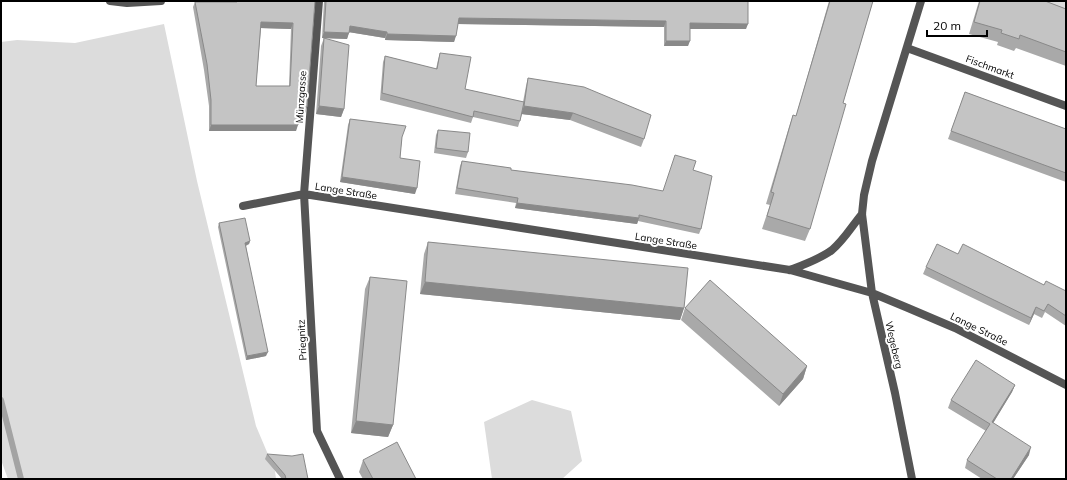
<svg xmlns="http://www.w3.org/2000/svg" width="1067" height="480" viewBox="0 0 1067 480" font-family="Mulish,sans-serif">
<rect width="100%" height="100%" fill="#fff"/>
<path fill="#dcdcdc" d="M 1039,1 L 1066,1 L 1066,12 Z
M 164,24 L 197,181 L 256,426 L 275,471 L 276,479 L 8,479 L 1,460 L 1,42 L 17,40 L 75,43 Z
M 532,400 L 571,411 L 582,461 L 562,479 L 492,479 L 484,422 Z"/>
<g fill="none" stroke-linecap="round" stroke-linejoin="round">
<path stroke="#a3a3a3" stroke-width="6" d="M 1,400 L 21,479"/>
<path stroke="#555" stroke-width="8" d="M 110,1 L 127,3 L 161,1
M 319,1 L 304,194 L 317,431 L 340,479
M 907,48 L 1066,106
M 243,206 L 304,194 L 790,270 L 872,293 L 908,308 L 955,328 L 1066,385
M 790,270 C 803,265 820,259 832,250 C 844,240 852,226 862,214
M 912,479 L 895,393 L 872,293 L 862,214 L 864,195 L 872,161 L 921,1"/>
</g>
<path fill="#a9a9a9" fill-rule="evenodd" d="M 235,1 L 315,1 L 307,107 L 305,113 L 298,112 L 296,131 L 209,131 L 209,106 L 204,70 L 193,7 L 195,2 L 235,2 ZM 261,28 L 291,29 L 289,86 L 256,86 Z
M 324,1 L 748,1 L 746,29 L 690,29 L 688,46 L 664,46 L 664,27 L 458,24 L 454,42 L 385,40 L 385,38 L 349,32 L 347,39 L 322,38 Z
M 829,1 L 873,1 L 843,103 L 810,229 L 805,241 L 762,229 L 770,205 L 766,204 L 789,127 L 793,115 L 796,116 Z
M 979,1 L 1045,1 L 1066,9 L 1066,66 L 1016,48 L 1014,51 L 997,45 L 998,42 L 969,34 Z
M 324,38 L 344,109 L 341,117 L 316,114 L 321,46 Z
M 440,53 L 465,89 L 523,102 L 526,86 L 528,78 L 644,139 L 641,147 L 570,120 L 522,114 L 518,127 L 473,117 L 471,123 L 380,100 L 383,62 L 385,56 L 436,69 L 438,60 Z
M 965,92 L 1066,129 L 1066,182 L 948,139 Z
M 350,119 L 402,137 L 400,158 L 415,194 L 340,182 L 348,125 Z
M 438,130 L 468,152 L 466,158 L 434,153 L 436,135 Z
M 462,161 L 511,170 L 663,191 L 693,170 L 701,229 L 699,234 L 638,221 L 637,224 L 515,208 L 516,203 L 455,194 L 460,166 Z
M 219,223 L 250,241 L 249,244 L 246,246 L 266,356 L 246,360 L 218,227 Z
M 428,242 L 684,308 L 680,320 L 420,294 L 424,254 Z
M 958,254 L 1044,285 L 1066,291 L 1066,326 L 1045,312 L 1042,318 L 1034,314 L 1029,325 L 923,274 L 926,267 Z
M 370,277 L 393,425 L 388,437 L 351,433 L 365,289 Z
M 685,308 L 807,366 L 803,379 L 779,406 L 681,320 Z
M 1015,385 L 1012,392 L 993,423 L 1029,455 L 1013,479 L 982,479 L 965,468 L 967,460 L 986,431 L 948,408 L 951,400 Z
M 267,454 L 308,479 L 282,479 L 265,459 Z
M 363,460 L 416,479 L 363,479 L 359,472 Z"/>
<path fill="#898989" d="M 459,18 L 666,21 L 664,27 L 457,24 Z
M 261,22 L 293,23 L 291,29 L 259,28 Z
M 690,23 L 748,24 L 746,29 L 688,29 Z
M 350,26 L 387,32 L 385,38 L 348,32 Z
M 324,32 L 349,33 L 347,39 L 322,38 Z
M 387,34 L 456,36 L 454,42 L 385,40 Z
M 666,41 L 690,41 L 688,46 L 664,46 Z
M 298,106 L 307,107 L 305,113 L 296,112 Z
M 319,106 L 344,109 L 341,117 L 316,114 Z
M 524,106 L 573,113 L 570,120 L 521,114 Z
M 211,125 L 298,125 L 296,131 L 209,131 Z
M 342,177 L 417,188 L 415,194 L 340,182 Z
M 517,203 L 639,218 L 637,224 L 515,208 Z
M 250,241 L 249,244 L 244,246 L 245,243 Z
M 425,282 L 684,308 L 680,320 L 420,294 Z
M 1036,307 L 1034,314 L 1029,325 L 1031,318 Z
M 268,352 L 266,356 L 246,360 L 247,356 Z
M 807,366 L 803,379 L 779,406 L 783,394 Z
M 1015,385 L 1012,392 L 989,430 L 992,422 Z
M 356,421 L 393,425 L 388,437 L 351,433 Z
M 1031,447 L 1029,455 L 1013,479 L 1011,479 Z"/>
<path fill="#c4c4c4" stroke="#898989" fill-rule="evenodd" d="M 237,1 L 315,1 L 307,107 L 298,106 L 298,125 L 211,125 L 211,100 L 207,64 L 195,2 L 237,2 ZM 261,22 L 293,23 L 290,86 L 256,86 Z
M 326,1 L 748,1 L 748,24 L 690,23 L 690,41 L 666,41 L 666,21 L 459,18 L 456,36 L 387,34 L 387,32 L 350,26 L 349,33 L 324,32 Z
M 830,1 L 873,1 L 843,103 L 846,104 L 810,229 L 767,216 L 774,193 L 771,192 L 793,115 L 796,116 Z
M 980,1 L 1045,1 L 1066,9 L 1066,52 L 1020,35 L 1019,39 L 1001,33 L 1002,30 L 974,22 Z
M 324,38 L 349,45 L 344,109 L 319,106 Z
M 440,53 L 471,57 L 465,89 L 524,102 L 520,121 L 474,111 L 473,117 L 382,93 L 385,56 L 437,69 Z
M 528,78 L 584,87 L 651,115 L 644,139 L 573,113 L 524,106 Z
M 965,92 L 1066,129 L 1066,173 L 951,131 Z
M 350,119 L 406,126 L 402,137 L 400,158 L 420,161 L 417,188 L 342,177 Z
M 438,130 L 470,133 L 468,152 L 436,148 Z
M 675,155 L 696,161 L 693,170 L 712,176 L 701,229 L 639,215 L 639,218 L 517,203 L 518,198 L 457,188 L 462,161 L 511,168 L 511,170 L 632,185 L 663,191 Z
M 245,218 L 250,241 L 245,243 L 268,352 L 247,356 L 219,223 Z
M 428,242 L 688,268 L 684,308 L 425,282 Z
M 937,244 L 958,254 L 963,244 L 1044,285 L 1046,281 L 1066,291 L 1066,316 L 1048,304 L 1044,311 L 1036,307 L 1031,318 L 926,267 Z
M 370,277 L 407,281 L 393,425 L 356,421 Z
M 710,280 L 807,366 L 783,394 L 685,308 Z
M 976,360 L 1015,385 L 992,422 L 1031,447 L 1011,479 L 997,479 L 967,460 L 990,424 L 951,400 Z
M 397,442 L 416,479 L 373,479 L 363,460 Z
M 267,454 L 292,456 L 303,454 L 308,479 L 286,479 L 285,475 Z"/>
<g text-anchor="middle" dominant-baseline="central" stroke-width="4" stroke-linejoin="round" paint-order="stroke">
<g font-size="10" fill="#000" stroke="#fff">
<text transform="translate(990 67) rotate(20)">Fischmarkt</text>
<text transform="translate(301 97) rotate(-86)">Münzgasse</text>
<text transform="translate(346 191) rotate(9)">Lange Straße</text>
<text transform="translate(666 241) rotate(9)">Lange Straße</text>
<text transform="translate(979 329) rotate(26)">Lange Straße</text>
<text transform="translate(302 340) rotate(-93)">Priegnitz</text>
<text transform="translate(894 345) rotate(77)">Wegeberg</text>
</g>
</g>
<rect width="1067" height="480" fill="none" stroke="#000000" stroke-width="4"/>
<path d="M927 30v6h60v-6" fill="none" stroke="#000000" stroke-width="2"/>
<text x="933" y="30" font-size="12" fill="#000000" stroke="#ffffff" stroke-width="3" paint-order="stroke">20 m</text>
</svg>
